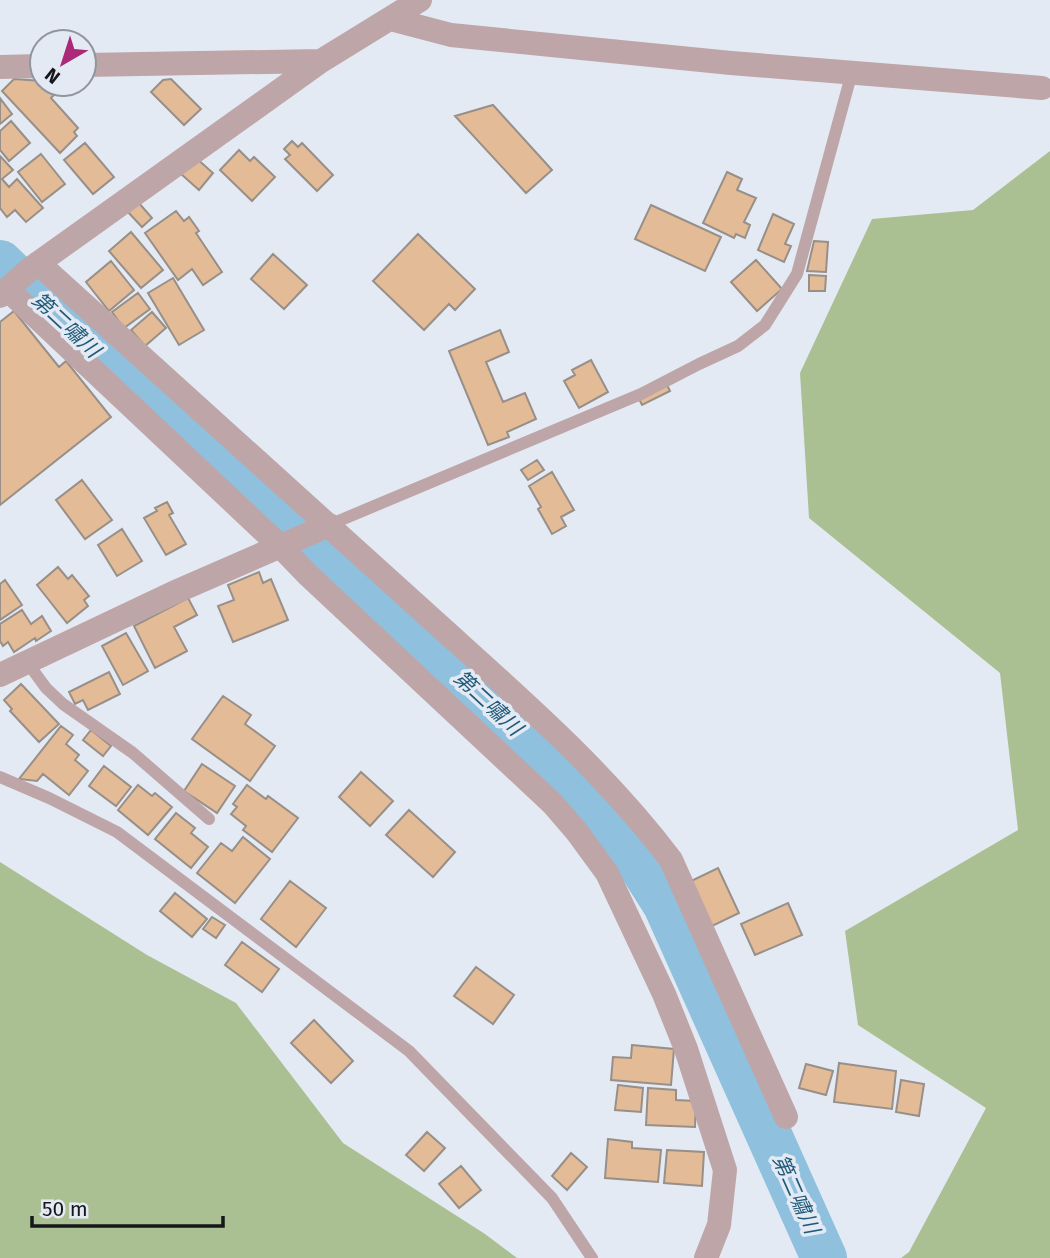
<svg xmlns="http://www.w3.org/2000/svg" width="1050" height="1258" viewBox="0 0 1050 1258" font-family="'Fira Sans','Noto Sans JP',sans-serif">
<rect width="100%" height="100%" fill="#e4eaf4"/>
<path fill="#aac092" d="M 1050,151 L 1050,1258 L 901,1258 L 909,1252 L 986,1108 L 858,1025 L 845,931 L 1018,830 L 1000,673 L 809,518 L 800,373 L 872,219 L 973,210 Z
M 0,862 L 147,955 L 236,1003 L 343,1143 L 485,1234 L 517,1258 L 0,1258 Z"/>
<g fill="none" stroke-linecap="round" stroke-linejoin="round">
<path stroke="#8fc1de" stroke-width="46" d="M 0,263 L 89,348 L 220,470 L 303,529 L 439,654 L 600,809 L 635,856 L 666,905 L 824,1258"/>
</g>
<path fill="#e3bb97" stroke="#978f88" stroke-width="2" d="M 14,79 L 42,81 L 42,84 L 54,84 L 59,90 L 51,98 L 78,128 L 74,132 L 77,136 L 60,153 L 2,91 Z
M 171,79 L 201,109 L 184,125 L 151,92 L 163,80 Z
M 0,98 L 12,114 L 0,124 Z
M 493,105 L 552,170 L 526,193 L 455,116 Z
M 11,121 L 30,143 L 9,161 L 0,150 L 0,131 Z
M 292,141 L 298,147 L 302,143 L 333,175 L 317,191 L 285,159 L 290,155 L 284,149 Z
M 85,143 L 114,177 L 93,194 L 64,160 Z
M 239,150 L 250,161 L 254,157 L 275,177 L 252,201 L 220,170 Z
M 41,154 L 65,184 L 42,202 L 18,172 Z
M 0,156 L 13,170 L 2,179 L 9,187 L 17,179 L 43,208 L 26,222 L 15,210 L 7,217 L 0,208 Z
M 196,158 L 213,173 L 199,190 L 181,174 Z
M 727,172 L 742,179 L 737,190 L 756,198 L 744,222 L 750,225 L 745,238 L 736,234 L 734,238 L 703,223 Z
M 138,202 L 152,218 L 142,227 L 127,211 Z
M 651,205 L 721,237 L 705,271 L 635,239 Z
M 176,211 L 184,221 L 189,217 L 199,231 L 196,233 L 222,272 L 203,285 L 192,269 L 178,280 L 145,233 Z
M 773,214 L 794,224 L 785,244 L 791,246 L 784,262 L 758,250 Z
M 131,232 L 163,270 L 141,288 L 109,251 Z
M 418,234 L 475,289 L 455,310 L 449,304 L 424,330 L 373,281 Z
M 814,241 L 828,242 L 826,272 L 807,271 Z
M 273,254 L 307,285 L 284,309 L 251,279 Z
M 756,260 L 782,289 L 757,311 L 731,282 Z
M 111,261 L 134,290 L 109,311 L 86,282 Z
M 809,275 L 826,276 L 825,291 L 809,291 Z
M 173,278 L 204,330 L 179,345 L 148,293 Z
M 138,293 L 150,309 L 124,328 L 112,312 Z
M 14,311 L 59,367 L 66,361 L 111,417 L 0,505 L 0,322 Z
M 152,312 L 166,328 L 145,346 L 131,330 Z
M 500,330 L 509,352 L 486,362 L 503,402 L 525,393 L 536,419 L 507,432 L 509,437 L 488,445 L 449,351 Z
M 591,360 L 608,392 L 579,408 L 564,381 L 575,375 L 572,370 Z
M 667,385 L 670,391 L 642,405 L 639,399 Z
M 537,460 L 544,470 L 528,480 L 521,470 Z
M 552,472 L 574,510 L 561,517 L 566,526 L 552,534 L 538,509 L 541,507 L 529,486 Z
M 82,480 L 112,520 L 85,539 L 56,500 Z
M 167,502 L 173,513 L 169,515 L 186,544 L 166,555 L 144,518 L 157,511 L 155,508 Z
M 122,529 L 142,561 L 117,576 L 98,545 Z
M 58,567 L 68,579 L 72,575 L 89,596 L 84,600 L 88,606 L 67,623 L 37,585 Z
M 259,572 L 263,583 L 271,579 L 288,620 L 233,642 L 218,606 L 234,600 L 228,585 Z
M 5,580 L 22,605 L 0,620 L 0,584 Z
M 188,598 L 197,615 L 174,627 L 187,651 L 155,668 L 134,626 Z
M 22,610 L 31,624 L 42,616 L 51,631 L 36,641 L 35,638 L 14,652 L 8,642 L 3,646 L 0,641 L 0,624 Z
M 126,633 L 148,671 L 123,685 L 102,646 Z
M 109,672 L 120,694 L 88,710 L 83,700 L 75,704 L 69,692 Z
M 21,684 L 59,724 L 39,742 L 10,711 L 12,709 L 4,700 Z
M 223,696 L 251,715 L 245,724 L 275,746 L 250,781 L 192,739 Z
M 61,726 L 73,735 L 66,744 L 79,755 L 75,760 L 88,771 L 69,795 L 43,774 L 37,781 L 19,779 Z
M 91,730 L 111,746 L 103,756 L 83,740 Z
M 202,764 L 235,786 L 217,813 L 184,791 Z
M 104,766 L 131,787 L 116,806 L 89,786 Z
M 361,772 L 393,801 L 370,826 L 339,797 Z
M 138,785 L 152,796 L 155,793 L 172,807 L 148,835 L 118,810 Z
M 247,785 L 266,799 L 268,796 L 298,818 L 272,852 L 243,830 L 246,826 L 231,814 L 237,807 L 233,804 Z
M 409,810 L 455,852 L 433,877 L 386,835 Z
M 176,813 L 195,828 L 191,833 L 208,847 L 191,868 L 155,839 Z
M 243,837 L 270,859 L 235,903 L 197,873 L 221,843 L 232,851 Z
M 718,868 L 739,913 L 708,928 L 687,883 Z
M 290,881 L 326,908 L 296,947 L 261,919 Z
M 175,893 L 207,919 L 192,937 L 160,911 Z
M 788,903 L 802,935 L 755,955 L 741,924 Z
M 212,917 L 225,925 L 216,938 L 203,929 Z
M 242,942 L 279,969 L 262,992 L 225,965 Z
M 476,967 L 514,995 L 493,1024 L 454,996 Z
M 314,1020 L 353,1061 L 331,1083 L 291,1043 Z
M 632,1045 L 674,1049 L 671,1085 L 611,1080 L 613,1057 L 631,1058 Z
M 839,1063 L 896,1071 L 892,1109 L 834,1102 Z
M 806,1064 L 833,1071 L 826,1095 L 799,1088 Z
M 901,1080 L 924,1084 L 919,1116 L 896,1112 Z
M 618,1085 L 643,1088 L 641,1112 L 615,1110 Z
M 648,1088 L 676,1090 L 676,1100 L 696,1101 L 695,1127 L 646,1125 Z
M 427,1132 L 445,1148 L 424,1171 L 406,1155 Z
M 608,1139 L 632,1142 L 632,1148 L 661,1150 L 658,1182 L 605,1178 Z
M 667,1150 L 704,1152 L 702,1186 L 664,1183 Z
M 571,1153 L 587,1167 L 567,1190 L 552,1176 Z
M 461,1166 L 481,1190 L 459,1208 L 439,1184 Z"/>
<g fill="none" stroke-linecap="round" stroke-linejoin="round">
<path stroke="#bea5a8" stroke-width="12" d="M 329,525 L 641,394 L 699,364 L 738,346 L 765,325 L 797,274 L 852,72
M 27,662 L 46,688 L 63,704 L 133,753 L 209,819
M 0,777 L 49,798 L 117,832 L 409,1051 L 552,1198 L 592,1258"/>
<path stroke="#bea5a8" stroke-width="24" d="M 390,19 L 451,35 L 731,63 L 1042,88
M 84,65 L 321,61
M 0,67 L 42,66
M 38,263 C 167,379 296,495 424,612 C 510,690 601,767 671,860 L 786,1117
M 7,289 L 281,547 L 307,574 L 553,804 L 577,832 L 607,873 L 664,994 L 686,1049 L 725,1170 L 719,1225 L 706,1258
M 0,296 L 30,269 L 321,61 L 420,0
M 0,675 L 173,593 L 329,525"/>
</g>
<g text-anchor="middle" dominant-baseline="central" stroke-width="7" stroke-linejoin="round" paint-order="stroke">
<g font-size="21" font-style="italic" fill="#1f5b79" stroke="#e4eaf4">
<text transform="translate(66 325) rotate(43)">第二嘯川</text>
<text transform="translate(488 703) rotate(43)">第二嘯川</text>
<text transform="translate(796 1194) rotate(66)">第二嘯川</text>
</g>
</g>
<g transform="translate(63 63) rotate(219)"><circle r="33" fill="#e4eaf4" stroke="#91969d" stroke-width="2"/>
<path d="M0-5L12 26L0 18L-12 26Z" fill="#ab2976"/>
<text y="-10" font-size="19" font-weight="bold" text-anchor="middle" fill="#15171a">N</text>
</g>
<path d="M32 1216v10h191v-10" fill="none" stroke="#15171a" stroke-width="3.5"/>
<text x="42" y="1216" font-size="21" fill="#15171a" stroke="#e4eaf4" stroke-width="5" paint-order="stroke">50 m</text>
</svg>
